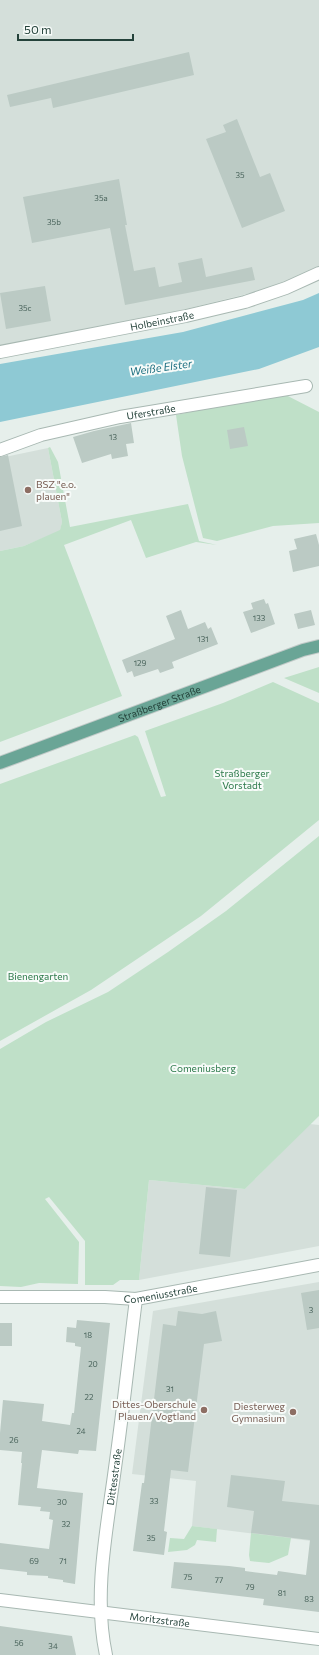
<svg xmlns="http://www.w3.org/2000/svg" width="319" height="1655" viewBox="0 0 319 1655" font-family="Commissioner,sans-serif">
<rect width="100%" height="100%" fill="#e6efeb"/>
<path fill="#d4dfda" d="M 0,0 L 319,0 L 319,269 L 298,280 L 255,292 L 128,323 L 0,346 Z
M 48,448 L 62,522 L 60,531 L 24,546 L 0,551 L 0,458 Z
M 310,1124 L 319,1125 L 319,1246 L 139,1280 L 149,1180 L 245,1189 Z
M 319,1282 L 319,1542 L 192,1526 L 196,1481 L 132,1474 L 153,1311 Z"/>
<path fill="#bfe0c8" d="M 282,393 L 319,412 L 319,523 L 273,526 L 217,541 L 203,538 L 182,456 L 176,415 Z
M 50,447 L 58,462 L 70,527 L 188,504 L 199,541 L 217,545 L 196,542 L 146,558 L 131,520 L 64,545 L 122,696 L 0,742 L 0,551 L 24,546 L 60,530 L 62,522 L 48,448 Z
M 319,667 L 319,693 L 284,678 Z
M 273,682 L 319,703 L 319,820 L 201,916 L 91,990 L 0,1041 L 0,784 L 135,735 L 138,737 L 161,797 L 166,796 L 145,731 L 223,703 Z
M 319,836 L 319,1116 L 245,1189 L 149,1180 L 139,1280 L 120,1280 L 113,1285 L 85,1285 L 85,1241 L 49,1197 L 45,1199 L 79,1242 L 78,1284 L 39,1283 L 21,1287 L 0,1286 L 0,1049 L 46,1022 L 108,992 L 168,952 L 226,911 Z
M 192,1526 L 217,1529 L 216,1542 L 197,1540 L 195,1545 L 187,1550 L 168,1552 L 170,1538 L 184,1539 Z
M 251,1533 L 291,1538 L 288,1555 L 269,1563 L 250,1561 L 249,1555 Z"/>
<path fill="#8ec9d4" d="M 319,293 L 319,347 L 259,369 L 0,422 L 0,364 L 183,332 L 303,300 Z"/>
<path fill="#bbcac4" d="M 189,52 L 194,75 L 53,108 L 51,98 L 10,107 L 7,95 Z
M 237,119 L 260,177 L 270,173 L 285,211 L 242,228 L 206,139 L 226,132 L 223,125 Z
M 119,179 L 127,225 L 125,225 L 134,271 L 155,267 L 159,287 L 182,282 L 178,263 L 202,258 L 206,277 L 252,267 L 255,280 L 125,305 L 110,228 L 32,243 L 23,197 Z
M 45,286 L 51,321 L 6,329 L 0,293 Z
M 131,423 L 134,443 L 126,444 L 128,456 L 112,459 L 111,454 L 82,463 L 73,437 L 94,431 Z
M 244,427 L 248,446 L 230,449 L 227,430 Z
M 8,455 L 22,526 L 0,531 L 0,457 Z
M 316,534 L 319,545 L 319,566 L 293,572 L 289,551 L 297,549 L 294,539 Z
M 264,599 L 266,604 L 268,603 L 275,624 L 251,633 L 243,612 L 253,609 L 251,603 Z
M 181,610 L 188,629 L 205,622 L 208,629 L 211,627 L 218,644 L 172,662 L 174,668 L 160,673 L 158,669 L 134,677 L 132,671 L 127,673 L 122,660 L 175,639 L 166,616 Z
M 311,610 L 315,625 L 298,629 L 294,614 Z
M 206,1187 L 237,1190 L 230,1257 L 199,1254 Z
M 319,1290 L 319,1328 L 307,1330 L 301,1293 Z
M 178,1311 L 202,1314 L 216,1311 L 222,1341 L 204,1344 L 188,1472 L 171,1470 L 164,1531 L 167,1532 L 164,1555 L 133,1551 L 142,1483 L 144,1483 L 163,1324 L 176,1326 Z
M 77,1320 L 110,1323 L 96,1451 L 79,1450 L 78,1454 L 42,1450 L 37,1488 L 83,1493 L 75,1584 L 63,1582 L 63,1580 L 48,1578 L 48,1576 L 27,1575 L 27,1572 L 0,1569 L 0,1543 L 49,1549 L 53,1520 L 49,1519 L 50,1512 L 40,1511 L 41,1507 L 18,1505 L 22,1463 L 21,1463 L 22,1452 L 0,1450 L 0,1433 L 3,1400 L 44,1404 L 42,1421 L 70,1425 L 72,1413 L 74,1413 L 81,1347 L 75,1346 L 75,1343 L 66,1342 L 67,1327 L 76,1328 Z
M 0,1323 L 12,1323 L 12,1346 L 0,1346 Z
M 231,1475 L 285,1481 L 282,1501 L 319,1505 L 319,1612 L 263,1605 L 264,1599 L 171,1588 L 174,1562 L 229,1566 L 245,1568 L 245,1571 L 277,1575 L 278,1571 L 306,1575 L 310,1540 L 251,1533 L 254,1511 L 227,1507 Z
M 0,1626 L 72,1636 L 76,1655 L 0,1655 Z"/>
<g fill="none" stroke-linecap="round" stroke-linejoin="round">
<defs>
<g id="minor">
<path id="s1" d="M 0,352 L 186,316 L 245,302 L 286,288 L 319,273"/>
<path id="s2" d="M 0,450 L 41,435 L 120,417 L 306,386"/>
<path id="s3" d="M 0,1297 L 105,1297 L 136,1299 L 319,1265"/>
<path id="s4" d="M 0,1600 L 319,1639"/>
<path id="s5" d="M 106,1655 C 93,1594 107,1529 115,1468 C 123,1411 129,1355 136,1299"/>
</g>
<g id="major">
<path id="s6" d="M 0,763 L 303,650 L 319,646"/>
</g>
</defs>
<use href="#minor" stroke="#a8b8b2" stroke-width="14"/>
<use href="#major" stroke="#c2cac8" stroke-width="14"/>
<use href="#minor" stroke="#fff" stroke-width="12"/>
<use href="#major" stroke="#6aa596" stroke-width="12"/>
</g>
<g fill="#8d6e63" stroke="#f7fbf9" stroke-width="1.5">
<circle cx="28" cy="490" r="4"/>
<circle cx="204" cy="1410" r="4"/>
<circle cx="293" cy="1412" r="4"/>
</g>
<g text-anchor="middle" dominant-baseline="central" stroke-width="4" stroke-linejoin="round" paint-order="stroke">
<g font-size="8" fill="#4a645c">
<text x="240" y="175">35</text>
<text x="101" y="198">35a</text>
<text x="54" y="222">35b</text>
<text x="25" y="308">35c</text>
<text x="113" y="437">13</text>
<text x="259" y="618">133</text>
<text x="203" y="639">131</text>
<text x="140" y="663">129</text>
<text x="311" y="1310">3</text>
<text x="88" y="1335">18</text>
<text x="93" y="1364">20</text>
<text x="170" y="1389">31</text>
<text x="89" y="1397">22</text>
<text x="81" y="1431">24</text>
<text x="14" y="1440">26</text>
<text x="154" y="1501">33</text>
<text x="62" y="1502">30</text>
<text x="66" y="1524">32</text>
<text x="151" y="1538">35</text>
<text x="34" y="1561">69</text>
<text x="63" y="1561">71</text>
<text x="188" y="1577">75</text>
<text x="219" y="1580">77</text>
<text x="250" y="1587">79</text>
<text x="282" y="1593">81</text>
<text x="309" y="1599">83</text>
<text x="19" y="1643">56</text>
<text x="53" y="1646">34</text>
</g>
<g font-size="10" fill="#24423a" stroke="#f7fbf9">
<text stroke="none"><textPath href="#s1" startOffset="165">Holbeinstraße</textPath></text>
<text stroke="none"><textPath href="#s2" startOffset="156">Uferstraße</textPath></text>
<text stroke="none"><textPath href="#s6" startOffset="170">Straßberger Straße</textPath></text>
<text stroke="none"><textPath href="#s3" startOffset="161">Comeniusstraße</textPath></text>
<text stroke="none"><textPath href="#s5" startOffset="179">Dittesstraße</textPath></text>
<text stroke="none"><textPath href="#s4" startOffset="161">Moritzstraße</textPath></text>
</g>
<g font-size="10" fill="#785e54" stroke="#f7fbf9" text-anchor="end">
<text x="36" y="484" text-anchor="start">BSZ "e.o.<tspan x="36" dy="12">plauen"</tspan></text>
<text x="196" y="1404">Dittes-Oberschule<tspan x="196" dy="12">Plauen/ Vogtland</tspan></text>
<text x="285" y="1406">Diesterweg<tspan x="285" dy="12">Gymnasium</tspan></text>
</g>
<g font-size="10" fill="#2d7a4b" stroke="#f7fbf9">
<text x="242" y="773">Straßberger<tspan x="242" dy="12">Vorstadt</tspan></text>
<text x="38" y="976">Bienengarten</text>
<text x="203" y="1068">Comeniusberg</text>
</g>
<g font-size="11" font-style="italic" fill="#1c6f80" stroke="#f7fbf9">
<text transform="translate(161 367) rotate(-8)">Weiße Elster</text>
</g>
</g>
<path d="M18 34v6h115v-6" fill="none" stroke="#24423a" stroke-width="2"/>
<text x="24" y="34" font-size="12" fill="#24423a" stroke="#f7fbf9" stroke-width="3" paint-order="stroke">50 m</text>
</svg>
